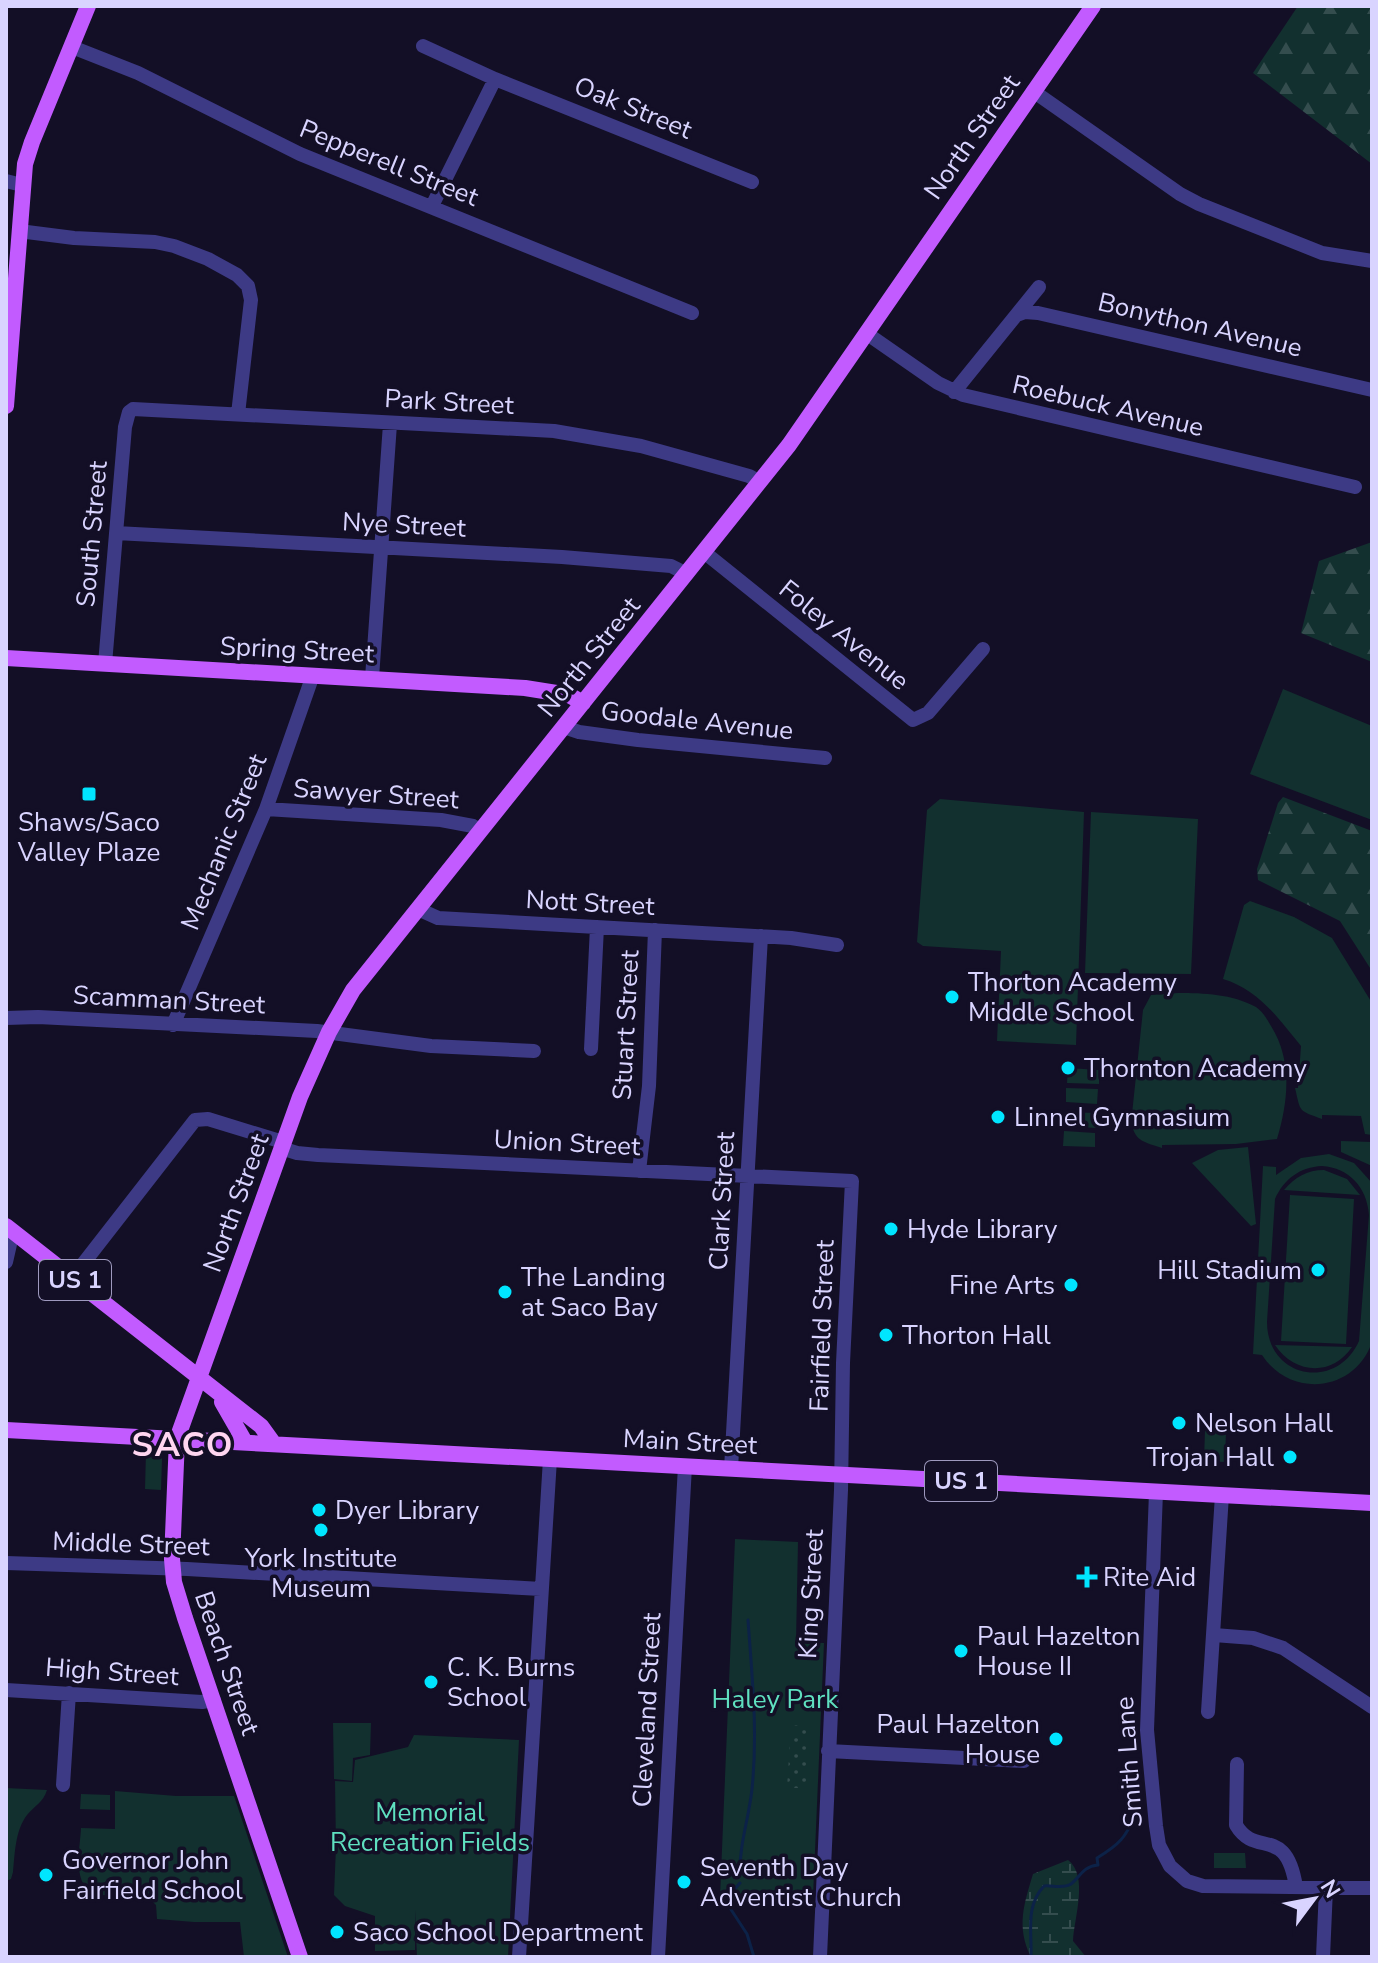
<svg xmlns="http://www.w3.org/2000/svg" width="1378" height="1963" viewBox="0 0 1378 1963" font-family="'Nunito Sans',sans-serif">
<defs>
<pattern id="forest-firs" width="22" height="20" patternUnits="userSpaceOnUse" patternTransform="scale(2)"><rect width="22" height="20" fill="#12302f"/><path d="M5 1l3.5 6h-7zM16 11l3.5 6h-7z" fill="#344d4e"/></pattern>
<pattern id="wetland-marsh" width="20" height="14" patternUnits="userSpaceOnUse" patternTransform="scale(2)"><rect width="20" height="14" fill="#12302f"/><path d="M1 5h8M5 5V1M11 12h8M15 12V8" fill="none" stroke="#344d4e"/></pattern>
<pattern id="garden-dots" width="8" height="8" patternUnits="userSpaceOnUse" patternTransform="scale(2)"><rect width="8" height="8" fill="#12302f"/><path d="M2 2h.1M6 6h.1" fill="none" stroke="#344d4e" stroke-width="1.8" stroke-linecap="round"/></pattern>
</defs>
<rect width="100%" height="100%" fill="#130f26"/>
<path fill="url(#forest-firs)" d="M 1298,6 L 1372,6 L 1372,164 L 1253,73 Z
M 1372,542 L 1372,662 L 1301,633 L 1319,561 Z
M 1283,797 L 1372,831 L 1372,971 L 1340,921 L 1258,880 L 1257,869 L 1278,803 Z"/>
<path fill="url(#wetland-marsh)" d="M 1068,1860 C 1089,1876 1074,1918 1073,1941 L 1086,1957 L 1031,1957 C 1016,1927 1024,1904 1033,1874 Z"/>
<path fill="#12302f" fill-rule="evenodd" d="M 1283,689 L 1372,726 L 1372,820 L 1250,774 Z
M 940,799 L 1084,812 L 1076,1045 L 997,1041 L 1001,951 L 923,946 L 917,942 L 927,810 Z
M 1091,812 L 1198,819 L 1191,974 L 1085,973 Z
M 1250,901 L 1294,917 L 1332,938 L 1372,1003 L 1372,1135 L 1365,1134 L 1361,1116 L 1322,1115 L 1322,1119 C 1298,1110 1301,1113 1295,1088 L 1298,1088 L 1301,1046 C 1278,1018 1259,990 1223,979 L 1244,905 Z
M 1178,993 C 1204,993 1232,994 1256,1007 C 1263,1012 1267,1019 1271,1026 C 1293,1061 1288,1102 1277,1139 L 1236,1144 L 1162,1145 L 1162,1148 C 1137,1140 1135,1140 1129,1115 L 1132,1114 L 1143,1010 L 1151,995 Z
M 1068,1068 L 1099,1070 L 1099,1084 L 1067,1083 Z
M 1066,1088 L 1098,1089 L 1097,1104 L 1066,1102 Z
M 1065,1112 L 1096,1113 L 1096,1128 L 1064,1126 Z
M 1064,1131 L 1095,1133 L 1095,1147 L 1063,1146 Z
M 1341,1141 L 1372,1142 L 1372,1166 L 1341,1152 Z
M 1248,1147 L 1256,1224 L 1251,1226 L 1192,1163 L 1218,1150 Z
M 1329,1154 L 1354,1163 L 1372,1183 L 1372,1342 C 1355,1392 1291,1399 1262,1355 L 1253,1354 L 1263,1166 L 1276,1167 L 1276,1175 L 1301,1158 ZM 1322,1166 C 1349,1168 1367,1187 1369,1215 L 1359,1341 C 1336,1392 1267,1378 1267,1322 L 1275,1199 C 1284,1179 1300,1167 1322,1166 Z
M 1324,1170 L 1347,1179 L 1360,1195 L 1284,1190 C 1295,1177 1307,1170 1324,1170 Z
M 1290,1195 L 1354,1199 L 1346,1344 L 1281,1341 Z
M 1275,1345 L 1352,1347 C 1332,1377 1294,1374 1275,1345 Z
M 1205,1430 L 1226,1431 L 1225,1462 L 1204,1461 Z
M 146,1452 L 160,1455 L 162,1459 L 161,1490 L 145,1489 Z
M 735,1539 L 798,1542 L 796,1642 L 824,1643 L 813,1897 L 720,1897 Z
M 333,1723 L 371,1723 L 370,1755 L 353,1758 L 352,1781 L 334,1779 Z
M 414,1735 L 519,1740 L 508,1957 L 417,1957 L 415,1910 L 415,1950 L 375,1951 L 375,1916 L 345,1906 L 334,1895 L 336,1847 L 335,1781 L 353,1782 L 355,1760 L 408,1747 Z
M 6,1788 L 47,1790 C 43,1803 34,1806 27,1815 C 15,1831 15,1853 13,1872 L 11,1879 L 6,1881 Z
M 115,1791 L 176,1796 L 234,1796 L 288,1957 L 244,1957 L 240,1922 L 194,1922 L 157,1919 L 156,1905 L 151,1900 L 93,1894 C 72,1882 80,1849 81,1828 L 115,1829 Z
M 81,1794 L 110,1795 L 110,1810 L 80,1809 Z
M 1214,1853 L 1245,1853 L 1246,1868 L 1214,1868 Z"/>
<path fill="url(#garden-dots)" d="M 791,1725 L 810,1726 L 807,1788 L 787,1788 Z"/>
<g fill="none" stroke-linecap="round" stroke-linejoin="round">
<path stroke="#0c2248" stroke-width="3" d="M 740,1875 C 739,1845 749,1818 752,1789 C 758,1732 752,1676 748,1620
M 740,1883 L 732,1892 L 730,1908 L 747,1934 L 754,1957
M 1031,1957 C 1032,1932 1025,1906 1044,1886 C 1052,1885 1063,1889 1071,1884 C 1082,1875 1082,1867 1098,1865 L 1097,1858 C 1120,1844 1125,1838 1136,1814"/>
<path stroke="#3d3a85" stroke-width="14" d="M 423,46 L 495,79 L 752,182
M 72,47 L 138,73 L 300,154 L 692,313
M 1033,91 L 1180,194 L 1199,204 L 1322,253 L 1372,261
M 6,181 L 22,185
M 432,206 L 495,79
M 19,231 L 74,238 L 155,242 L 174,246 L 208,259 L 237,275 L 248,286 L 251,300 L 238,414
M 1017,315 L 1025,312 L 1038,313 L 1372,390
M 866,333 L 938,383 L 963,395 L 1355,487
M 954,392 L 1039,287
M 116,533 L 562,557 L 671,566 L 687,574
M 704,552 L 913,720 L 928,713 L 983,649
M 105,664 L 125,427 L 129,412 L 133,409 L 554,431 L 641,446 L 749,476 L 760,482
M 372,678 L 390,424
M 564,727 L 579,732 L 638,740 L 825,758
M 266,809 L 441,820 L 473,826 L 480,830
M 418,909 L 438,918 L 791,938 L 837,945
M 6,1018 L 38,1017 L 317,1031 L 431,1046 L 534,1051
M 173,1025 L 266,809 L 313,675
M 591,1049 L 597,927
M 281,1148 L 297,1153 L 318,1155 L 852,1181 L 843,1363 L 841,1490 L 820,1957
M 639,1171 L 649,1086 L 655,930
M 6,1262 L 13,1231
M 72,1278 L 195,1120 L 208,1119 L 283,1142
M 731,1469 L 761,936
M 1156,1492 L 1147,1730 L 1156,1826 L 1159,1845 L 1170,1866 L 1187,1881 L 1203,1886 L 1372,1888
M 6,1563 L 187,1569 L 541,1589
M 1214,1635 L 1253,1638 L 1283,1648 L 1372,1707
M 6,1690 L 202,1702 L 214,1700
M 1208,1712 L 1222,1495
M 828,1751 L 1024,1761
M 1237,1764 L 1236,1825 C 1256,1859 1286,1823 1296,1887
M 63,1785 L 69,1693
M 519,1957 L 550,1459
M 658,1957 L 685,1466
M 1323,1957 L 1326,1888"/>
<path stroke="#c25bff" stroke-width="16" d="M 6,406 L 25,164 L 32,142 L 88,6
M 6,658 L 525,688 L 569,695 L 583,703
M 6,1226 L 261,1426 L 274,1444
M 222,1402 L 245,1442
M 6,1430 L 1372,1503
M 300,1957 L 185,1618 L 174,1582 L 172,1559 L 177,1439 L 300,1097 L 329,1032 L 353,990 L 789,445 L 1093,6"/>
</g>
<g fill="#00e5ff" stroke="#130f26" stroke-width="3">
<rect x="81" y="786" width="16" height="16" rx="4"/>
<circle cx="952" cy="997" r="8"/>
<circle cx="1068" cy="1068" r="8"/>
<circle cx="998" cy="1117" r="8"/>
<circle cx="891" cy="1229" r="8"/>
<circle cx="1318" cy="1270" r="8"/>
<circle cx="1071" cy="1285" r="8"/>
<circle cx="505" cy="1292" r="8"/>
<circle cx="886" cy="1335" r="8"/>
<circle cx="1179" cy="1423" r="8"/>
<circle cx="1290" cy="1457" r="8"/>
<circle cx="319" cy="1510" r="8"/>
<circle cx="321" cy="1530" r="8"/>
<path d="M1083 1565h8v8h8v8h-8v8h-8v-8h-8v-8h8z"/>
<circle cx="961" cy="1651" r="8"/>
<circle cx="431" cy="1682" r="8"/>
<circle cx="1056" cy="1739" r="8"/>
<circle cx="46" cy="1875" r="8"/>
<circle cx="684" cy="1882" r="8"/>
<circle cx="337" cy="1932" r="8"/>
</g>
<g text-anchor="middle" dominant-baseline="central" stroke-width="7" stroke-linejoin="round" paint-order="stroke">
<g fill="#130f26" stroke="#9e99be" stroke-width="2">
<rect x="39" y="1260" width="72" height="40" rx="6"/>
<rect x="925" y="1461" width="72" height="40" rx="6"/>
</g>
<g font-size="24" font-weight="bold" fill="#d9d4ff">
<text x="75" y="1280">US 1</text>
<text x="961" y="1481">US 1</text>
</g>
<g font-size="26" fill="#d9d4ff" stroke="#130f26">
<text transform="translate(633 108) rotate(22)">Oak Street</text>
<text transform="translate(972 137) rotate(-55)">North Street</text>
<text transform="translate(389 163) rotate(22)">Pepperell Street</text>
<text transform="translate(1200 325) rotate(13)">Bonython Avenue</text>
<text transform="translate(449 402) rotate(3)">Park Street</text>
<text transform="translate(1108 406) rotate(13)">Roebuck Avenue</text>
<text transform="translate(404 525) rotate(3)">Nye Street</text>
<text transform="translate(92 534) rotate(-85)">South Street</text>
<text transform="translate(844 635) rotate(39)">Foley Avenue</text>
<text transform="translate(297 650) rotate(3)">Spring Street</text>
<text transform="translate(589 657) rotate(-51)">North Street</text>
<text transform="translate(697 721) rotate(6)">Goodale Avenue</text>
<text transform="translate(376 794) rotate(4)">Sawyer Street</text>
<text transform="translate(224 842) rotate(-68)">Mechanic Street</text>
<text transform="translate(590 903) rotate(3)">Nott Street</text>
<text transform="translate(169 1000) rotate(3)">Scamman Street</text>
<text transform="translate(626 1025) rotate(-87)">Stuart Street</text>
<text transform="translate(567 1143) rotate(3)">Union Street</text>
<text transform="translate(722 1201) rotate(-87)">Clark Street</text>
<text transform="translate(236 1203) rotate(-70)">North Street</text>
<text transform="translate(822 1326) rotate(-88)">Fairfield Street</text>
<text transform="translate(690 1442) rotate(3)">Main Street</text>
<text transform="translate(131 1544) rotate(2)">Middle Street</text>
<text transform="translate(811 1594) rotate(-87)">King Street</text>
<text transform="translate(227 1663) rotate(71)">Beach Street</text>
<text transform="translate(112 1672) rotate(4)">High Street</text>
<text transform="translate(647 1710) rotate(-87)">Cleveland Street</text>
<text transform="translate(1129 1762) rotate(-94)">Smith Lane</text>
</g>
<g font-size="26" fill="#d9d4ff" stroke="#130f26" text-anchor="start">
<text x="89" y="822" text-anchor="middle">Shaws/Saco<tspan x="89" dy="30">Valley Plaze</tspan></text>
<text x="968" y="982">Thorton Academy<tspan x="968" dy="30">Middle School</tspan></text>
<text x="1084" y="1068">Thornton Academy</text>
<text x="1014" y="1117">Linnel Gymnasium</text>
<text x="907" y="1229">Hyde Library</text>
<text x="1302" y="1270" text-anchor="end">Hill Stadium</text>
<text x="521" y="1277">The Landing<tspan x="521" dy="30">at Saco Bay</tspan></text>
<text x="1055" y="1285" text-anchor="end">Fine Arts</text>
<text x="902" y="1335">Thorton Hall</text>
<text x="1195" y="1423">Nelson Hall</text>
<text x="1274" y="1457" text-anchor="end">Trojan Hall</text>
<text x="335" y="1510">Dyer Library</text>
<text x="321" y="1558" text-anchor="middle">York Institute<tspan x="321" dy="30">Museum</tspan></text>
<text x="1103" y="1577">Rite Aid</text>
<text x="977" y="1636">Paul Hazelton<tspan x="977" dy="30">House II</tspan></text>
<text x="447" y="1667">C. K. Burns<tspan x="447" dy="30">School</tspan></text>
<text x="1040" y="1724" text-anchor="end">Paul Hazelton<tspan x="1040" dy="30">House</tspan></text>
<text x="62" y="1860">Governor John<tspan x="62" dy="30">Fairfield School</tspan></text>
<text x="700" y="1867">Seventh Day<tspan x="700" dy="30">Adventist Church</tspan></text>
<text x="353" y="1932">Saco School Department</text>
</g>
<g font-size="26" fill="#5fe0c0" stroke="#130f26">
<text x="775" y="1699">Haley Park</text>
<text x="430" y="1812">Memorial<tspan x="430" dy="30">Recreation Fields</tspan></text>
</g>
<g font-size="34" font-weight="bold" letter-spacing="2" fill="#ffd6f0" stroke="#130f26">
<text x="183" y="1445">SACO</text>
</g>
</g>
<rect width="1378" height="1963" fill="none" stroke="#d9d4ff" stroke-width="16"/>
<g transform="translate(1314 1899) rotate(58)" stroke="#130f26" stroke-width="6" paint-order="stroke">
<path d="M0-6L14 30L0 20L-14 30Z" fill="#d9d4ff"/>
<text y="-12" font-size="22" font-weight="bold" text-anchor="middle" fill="#d9d4ff">N</text>
</g>
</svg>
